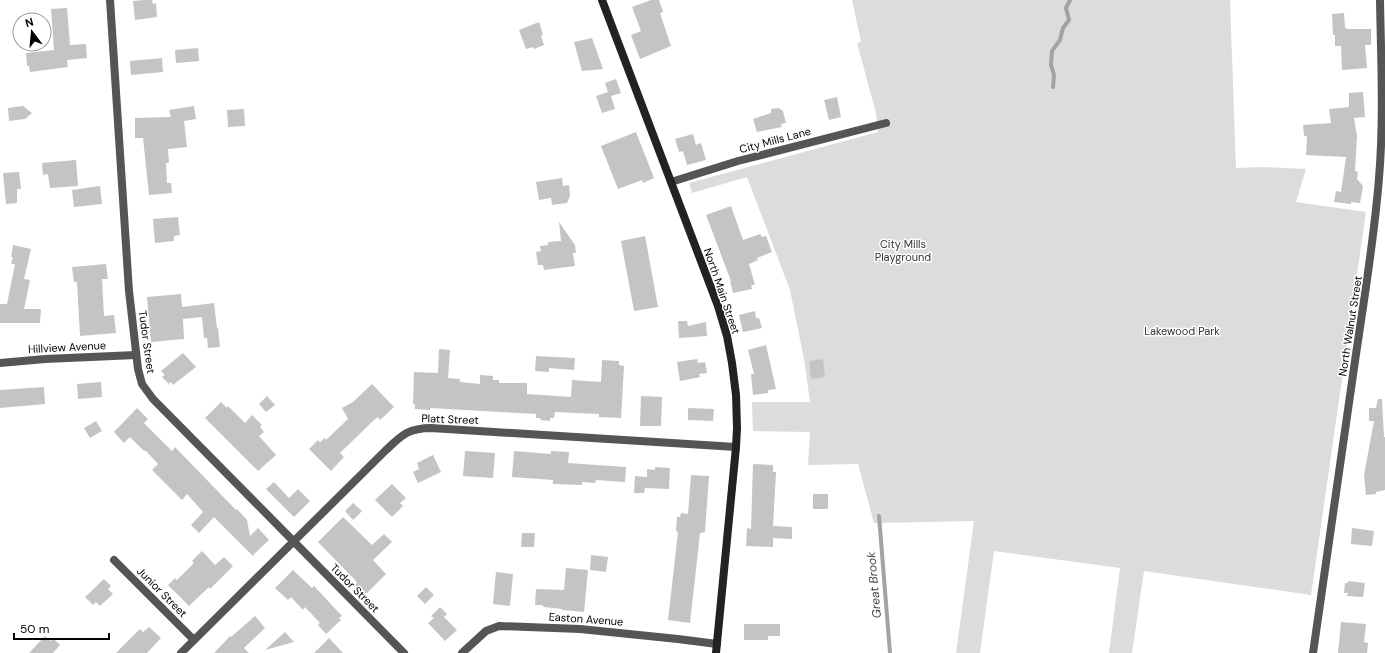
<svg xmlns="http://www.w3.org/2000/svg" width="1385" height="653" viewBox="0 0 1385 653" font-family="'DM Sans',sans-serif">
<rect width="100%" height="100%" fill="#fff"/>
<path fill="#dcdcdc" d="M 852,0 L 1230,0 L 1236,168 L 1263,167 L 1306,169 L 1296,202 L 1366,212 L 1311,595 L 1144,571 L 1132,653 L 1109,653 L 1120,568 L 994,551 L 980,653 L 956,653 L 974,521 L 874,523 L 858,464 L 808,465 L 810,432 L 753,431 L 752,402 L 810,402 L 804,359 L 790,290 L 747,177 L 692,193 L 689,183 L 878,132 L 876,113 L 857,43 L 861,42 Z"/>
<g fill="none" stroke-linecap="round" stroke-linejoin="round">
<path stroke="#a3a3a3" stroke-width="4" d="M 1053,87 L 1054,75 L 1051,65 L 1052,51 L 1060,40 L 1063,28 L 1069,20 L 1066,8 L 1070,0
M 879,516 L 890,653"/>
</g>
<path fill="#c4c4c4" d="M 144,0 L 152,0 L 153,4 L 156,3 L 157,17 L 135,20 L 133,1 Z
M 651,0 L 659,0 L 663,12 L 660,13 L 671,46 L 640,59 L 631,35 L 641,31 L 632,7 Z
M 67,8 L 70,45 L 86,44 L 87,58 L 67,60 L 68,67 L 30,72 L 29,66 L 27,66 L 26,53 L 54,50 L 51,9 Z
M 1344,13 L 1345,28 L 1347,28 L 1347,29 L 1371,29 L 1371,45 L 1365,45 L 1367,68 L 1342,70 L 1341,46 L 1335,46 L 1335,35 L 1333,35 L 1332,14 Z
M 539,22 L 543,35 L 541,36 L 544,45 L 534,49 L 533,47 L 526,49 L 519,30 Z
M 592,38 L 603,69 L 582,71 L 574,42 Z
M 198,48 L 199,61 L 176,63 L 175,50 Z
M 162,58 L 163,72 L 131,75 L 130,61 Z
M 616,79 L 621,93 L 611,96 L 615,109 L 602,113 L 596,96 L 608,92 L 605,83 Z
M 1363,92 L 1365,117 L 1354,118 L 1357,136 L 1355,171 L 1358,172 L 1357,179 L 1363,186 L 1360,203 L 1351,202 L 1351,204 L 1334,202 L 1336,191 L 1341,192 L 1346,157 L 1306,155 L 1307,136 L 1304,136 L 1303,125 L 1331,123 L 1329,109 L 1349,107 L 1349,93 Z
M 837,97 L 841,117 L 829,120 L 824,100 Z
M 23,106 L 32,113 L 25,119 L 9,121 L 8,108 Z
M 194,106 L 196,119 L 184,121 L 187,147 L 168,149 L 169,163 L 166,163 L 167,183 L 171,183 L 172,193 L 149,195 L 143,138 L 135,138 L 135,118 L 171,117 L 169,110 Z
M 779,108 L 783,111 L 786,123 L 781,124 L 782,127 L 757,132 L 753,119 L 771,113 L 771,109 Z
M 244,109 L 245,126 L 228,127 L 227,110 Z
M 636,132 L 654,178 L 643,183 L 642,180 L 618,189 L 601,146 Z
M 693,134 L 696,145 L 701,143 L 706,160 L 687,165 L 683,151 L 679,152 L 675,139 Z
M 76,160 L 78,186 L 50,188 L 48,174 L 43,175 L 42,163 Z
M 19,172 L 21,189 L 17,189 L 17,203 L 6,204 L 3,173 Z
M 562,178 L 563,186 L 569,185 L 570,196 L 567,203 L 552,205 L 551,198 L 539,200 L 536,182 Z
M 100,186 L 102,204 L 74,207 L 72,190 Z
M 731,206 L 743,240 L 760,234 L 762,237 L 766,236 L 772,252 L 757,258 L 758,260 L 749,264 L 755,285 L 751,285 L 752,289 L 733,293 L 730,281 L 731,281 L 706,215 Z
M 178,217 L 180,235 L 174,236 L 174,241 L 155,243 L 153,219 Z
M 559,222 L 575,245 L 576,253 L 573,253 L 575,266 L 544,270 L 543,265 L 538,265 L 536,252 L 541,251 L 540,246 L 548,245 L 548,242 L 561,241 Z
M 645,236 L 658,307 L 634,311 L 621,241 Z
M 13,245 L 31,249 L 24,279 L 30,280 L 24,309 L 41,309 L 40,323 L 0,323 L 0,304 L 7,304 L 15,264 L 11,264 L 13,257 L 11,257 Z
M 106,264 L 108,279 L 102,279 L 104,316 L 114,315 L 116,333 L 80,336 L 77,282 L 74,282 L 72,267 Z
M 181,294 L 182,307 L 214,303 L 217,328 L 218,328 L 220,347 L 208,348 L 207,338 L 204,338 L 202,317 L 183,319 L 184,339 L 151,342 L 147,297 Z
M 755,311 L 756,318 L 759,318 L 762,328 L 743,332 L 739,315 Z
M 678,321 L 687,321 L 688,326 L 706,322 L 707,336 L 679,338 Z
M 766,345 L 776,389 L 768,390 L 768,393 L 753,395 L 751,374 L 754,374 L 748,350 Z
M 439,349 L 450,350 L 448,378 L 460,379 L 460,382 L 480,384 L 480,375 L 493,376 L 493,380 L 499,380 L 499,383 L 527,383 L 527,394 L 571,397 L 572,380 L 601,382 L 602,360 L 619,361 L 619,365 L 624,366 L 621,418 L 599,417 L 599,414 L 555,412 L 554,418 L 550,418 L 550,421 L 540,420 L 541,418 L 536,418 L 536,414 L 430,408 L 430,410 L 415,409 L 415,404 L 413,404 L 414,372 L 438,373 Z
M 183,353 L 196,367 L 173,385 L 171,382 L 169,384 L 162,377 L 165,375 L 161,371 Z
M 536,356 L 575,358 L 574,370 L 549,368 L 549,372 L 535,371 Z
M 697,359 L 698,363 L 705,362 L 707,373 L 699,374 L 700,377 L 680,381 L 677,362 Z
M 823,359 L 825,377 L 811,379 L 809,361 Z
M 101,382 L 102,397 L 78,399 L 77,384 Z
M 372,384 L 394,407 L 380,420 L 378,417 L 374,420 L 340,453 L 344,457 L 331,471 L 309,449 L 318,440 L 320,442 L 325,438 L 326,440 L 348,419 L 342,408 L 353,402 Z
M 44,387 L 45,404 L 0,408 L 0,390 Z
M 267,396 L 275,405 L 266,412 L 259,404 Z
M 641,396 L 662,397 L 661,426 L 640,426 Z
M 1378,399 L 1382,399 L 1384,437 L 1385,437 L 1385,490 L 1376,492 L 1376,494 L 1366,495 L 1364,475 L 1374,421 L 1369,421 L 1369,408 L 1376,408 Z
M 221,402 L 227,408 L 228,406 L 245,423 L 252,415 L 262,425 L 260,427 L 264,432 L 259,436 L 276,455 L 258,471 L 205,418 Z
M 137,408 L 148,419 L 144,423 L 172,451 L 175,447 L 236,510 L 237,509 L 247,520 L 250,536 L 258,528 L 269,540 L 253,555 L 254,557 L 214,517 L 199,533 L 191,525 L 203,512 L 187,494 L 182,500 L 152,470 L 158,464 L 146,451 L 143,450 L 130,437 L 124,443 L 114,432 Z
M 688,408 L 714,409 L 713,421 L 688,420 Z
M 96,421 L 102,431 L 90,438 L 84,428 Z
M 465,451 L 495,453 L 493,478 L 463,476 Z
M 514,451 L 551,454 L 551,451 L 569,452 L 568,463 L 626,467 L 625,482 L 596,480 L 595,483 L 582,482 L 582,485 L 553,484 L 553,480 L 512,477 Z
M 433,455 L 441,472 L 418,483 L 413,472 L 419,469 L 417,463 Z
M 753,464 L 773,465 L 773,472 L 776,472 L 773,526 L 792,527 L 792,539 L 773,538 L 773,547 L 746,546 L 747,528 L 751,529 Z
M 655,467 L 670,468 L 669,489 L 645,488 L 644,493 L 634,493 L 635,476 L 647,477 L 647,469 L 655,470 Z
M 691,475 L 709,476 L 705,532 L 700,533 L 690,623 L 668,620 L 678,532 L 676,531 L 677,517 L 680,517 L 681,513 L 688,514 Z
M 274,482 L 289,498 L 298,489 L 310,501 L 294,517 L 266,489 Z
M 392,484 L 406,498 L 400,503 L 403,506 L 392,517 L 375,500 Z
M 813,494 L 828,494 L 828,509 L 813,509 Z
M 353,503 L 362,511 L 353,520 L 345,511 Z
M 343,517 L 372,545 L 384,534 L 392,542 L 373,560 L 386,574 L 367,593 L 362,594 L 355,586 L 357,582 L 318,542 Z
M 1352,528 L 1374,531 L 1372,546 L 1351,544 Z
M 522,533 L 535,533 L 534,547 L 521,547 Z
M 202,551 L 215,565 L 224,557 L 233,566 L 210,589 L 209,587 L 189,606 L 168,585 L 175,578 L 177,580 L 194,563 L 192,561 Z
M 591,555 L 608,557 L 606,572 L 590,570 Z
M 566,568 L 588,570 L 584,612 L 562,610 L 562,609 L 544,607 L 542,605 L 535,605 L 536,589 L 564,590 Z
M 293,570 L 312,588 L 314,586 L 342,616 L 339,618 L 341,620 L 326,634 L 318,625 L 320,623 L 305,607 L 303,610 L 291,597 L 288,600 L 275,588 Z
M 496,572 L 513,574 L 510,606 L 493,604 Z
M 104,579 L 111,586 L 108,589 L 113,594 L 100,606 L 96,602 L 93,605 L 85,597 Z
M 1348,581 L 1365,583 L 1363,597 L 1347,596 L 1348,593 L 1344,593 L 1345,583 L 1348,583 Z
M 426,587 L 434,595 L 425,604 L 417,596 Z
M 440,607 L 447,614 L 444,617 L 457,630 L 445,641 L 428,623 L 434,618 L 431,616 Z
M 255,616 L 265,628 L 244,648 L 249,653 L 214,653 L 230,636 L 231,637 Z
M 1341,622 L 1366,624 L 1364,642 L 1368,643 L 1367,653 L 1338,653 Z
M 744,624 L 780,624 L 780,636 L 768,636 L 768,640 L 744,640 Z
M 149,627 L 161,638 L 147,653 L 116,653 L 140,629 L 143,632 Z
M 285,632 L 294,642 L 265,650 Z
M 45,636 L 50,641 L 53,638 L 60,645 L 53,653 L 29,653 Z
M 329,638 L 343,653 L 314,653 Z"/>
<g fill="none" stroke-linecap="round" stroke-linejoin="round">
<path stroke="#555" stroke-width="8" d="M 671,182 L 738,161 L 886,123
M 0,363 L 45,359 L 136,355
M 114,560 L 194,640
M 181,653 L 386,450 C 401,436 408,428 431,428 L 736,447
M 462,653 L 486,631 L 499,626 L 580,629 L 678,639 L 717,644"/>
<path stroke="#555" stroke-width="8" d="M 110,0 L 129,291 L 138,369 L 142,384 L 153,399 L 404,653
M 1313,653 C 1327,558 1340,463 1354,368 C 1363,305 1374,242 1379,178 C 1384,119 1381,59 1380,0"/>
<path stroke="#222" stroke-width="8" d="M 602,0 L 718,306 L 727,336 L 732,363 L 736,395 L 737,428 L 736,447 L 716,653"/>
</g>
<g text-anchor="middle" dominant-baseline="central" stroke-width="3" stroke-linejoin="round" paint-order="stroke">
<g font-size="11" fill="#000" stroke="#fff">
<text transform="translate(775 140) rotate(-15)">City Mills Lane</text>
<text transform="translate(722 291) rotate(71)">North Main Street</text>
<text transform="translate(1350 326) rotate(-81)">North Walnut Street</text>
<text transform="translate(147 342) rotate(82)">Tudor Street</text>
<text transform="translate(67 347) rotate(-3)">Hillview Avenue</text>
<text transform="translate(450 419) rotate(2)">Platt Street</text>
<text transform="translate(355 588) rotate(45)">Tudor Street</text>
<text transform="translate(162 592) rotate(45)">Junior Street</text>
<text transform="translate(586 619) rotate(4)">Easton Avenue</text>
</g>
<g font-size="11" fill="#333" stroke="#fff">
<text x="903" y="244">City Mills<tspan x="903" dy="13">Playground</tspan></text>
<text x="1182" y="331">Lakewood Park</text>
</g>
<g font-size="12" font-style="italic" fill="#444" stroke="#fff">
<text transform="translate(874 585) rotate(-95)">Great Brook</text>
</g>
</g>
<g transform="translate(32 32) rotate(344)"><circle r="19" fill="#ffffff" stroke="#999999"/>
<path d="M0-3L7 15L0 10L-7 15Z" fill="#000000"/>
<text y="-6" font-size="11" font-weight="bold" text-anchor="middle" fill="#000000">N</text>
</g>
<path d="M14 633v6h95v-6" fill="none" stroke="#000000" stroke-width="2"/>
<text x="20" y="633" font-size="12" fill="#000000" stroke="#ffffff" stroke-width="3" paint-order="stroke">50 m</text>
</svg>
